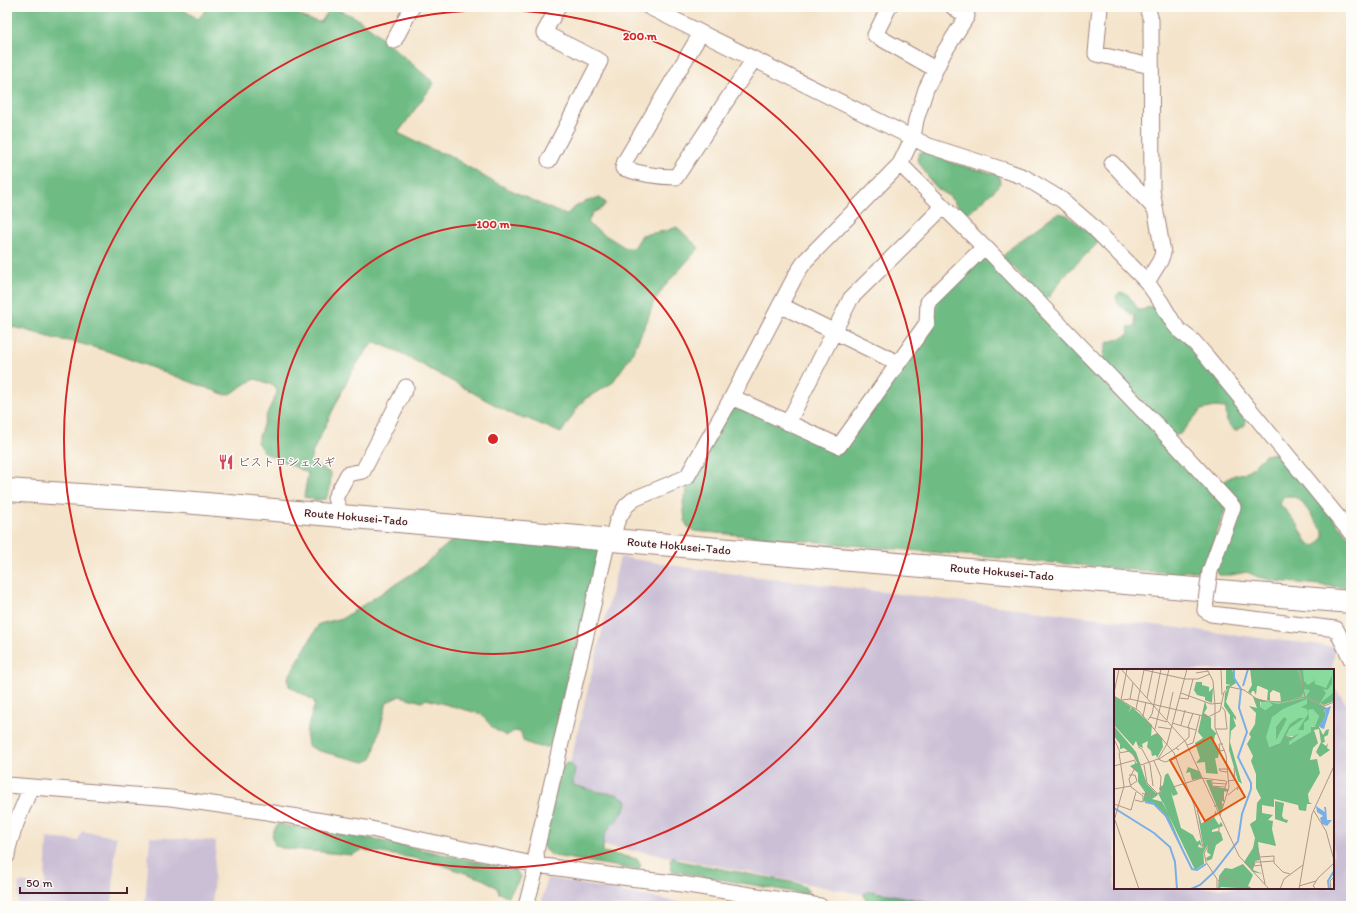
<svg xmlns="http://www.w3.org/2000/svg" width="1358" height="913" viewBox="0 0 1358 913" font-family="Itim,'Klee One',sans-serif">
<rect width="100%" height="100%" fill="#fdfcf7"/>
<filter id="ink" filterUnits="userSpaceOnUse"><feTurbulence type="fractalNoise" baseFrequency=".025" numOctaves="2"/><feDisplacementMap in="SourceGraphic" scale="8" xChannelSelector="R" yChannelSelector="G"/><feConvolveMatrix kernelMatrix="1 2 1 2 8 2 1 2 1" color-interpolation-filters="sRGB"/></filter>
<filter id="wash" filterUnits="userSpaceOnUse"><feTurbulence type="fractalNoise" baseFrequency=".012" numOctaves="4" result="noise"/><feDisplacementMap in="SourceGraphic" scale="16" xChannelSelector="R" yChannelSelector="G"/><feGaussianBlur stdDeviation="0.9" result="paint"/><feColorMatrix in="noise" values="0 0 0 0 0 0 0 0 0 0 0 0 0 0 0 0 0 1.4 0 .05"/><feComposite in="paint" operator="in"/></filter>
<g filter="url(#wash)">
<rect width="100%" height="100%" fill="#f4e4cb"/>
<path fill="#cbbfd5" d="M 620,557 L 702,570 L 1335,647 L 1332,670 L 1115,670 L 1115,888 L 1333,888 L 1333,685 L 1351,710 L 1351,906 L 921,906 L 666,856 L 552,837 Z
M 82,831 L 116,837 L 112,906 L 18,906 L 19,882 L 45,885 L 47,838 L 78,841 Z
M 150,837 L 216,841 L 212,906 L 145,906 Z
M 547,878 L 700,906 L 541,906 Z"/>
<path fill="#6ebb84" stroke="#5c6d58" fill-rule="evenodd" d="M 7,7 L 179,7 L 198,19 L 209,7 L 287,7 C 297,14 308,21 321,22 L 331,7 L 355,17 L 373,30 L 434,83 L 398,133 L 438,152 L 447,154 L 488,179 L 542,205 L 566,215 C 577,204 584,201 600,198 L 606,203 L 602,208 L 592,213 L 588,222 L 589,225 L 626,248 L 634,248 L 642,235 L 666,231 L 677,227 L 699,248 L 663,288 L 653,304 L 647,321 L 631,356 L 612,383 L 585,399 L 578,407 L 561,433 L 526,418 L 517,417 L 399,352 L 375,342 L 369,347 L 352,371 L 313,451 L 310,462 L 331,473 L 330,489 L 326,499 L 317,500 L 304,497 L 308,473 L 263,452 L 257,442 L 268,411 L 277,393 L 276,387 L 262,381 L 255,379 L 243,385 L 234,392 L 226,395 L 107,351 L 75,342 L 56,339 L 22,329 L 7,326 Z
M 923,152 L 938,156 L 952,163 L 999,175 L 1001,180 L 999,186 L 968,214 L 958,207 L 949,196 L 938,189 L 930,180 L 917,159 L 919,153 Z
M 1059,213 L 1067,215 L 1096,239 L 1098,243 L 1064,276 L 1049,297 L 1044,299 L 1002,257 L 1011,248 L 1050,218 Z
M 985,252 L 1226,507 L 1203,571 L 1185,571 L 1178,574 L 694,531 L 687,526 L 685,521 L 683,502 L 690,481 L 732,408 L 738,405 L 841,452 L 934,303 Z
M 1120,292 L 1127,294 L 1139,310 L 1142,310 L 1154,305 L 1202,359 L 1244,413 L 1246,419 L 1245,425 L 1235,431 L 1227,423 L 1226,408 L 1215,407 L 1201,410 L 1180,434 L 1174,436 L 1102,363 L 1103,357 L 1107,343 C 1115,339 1121,339 1129,334 L 1128,327 L 1136,326 L 1134,316 L 1119,305 L 1116,297 L 1117,295 Z
M 1275,453 L 1283,457 L 1351,540 L 1351,588 L 1276,581 L 1258,577 L 1247,572 L 1231,575 L 1219,575 L 1215,569 L 1235,517 L 1223,488 L 1225,480 L 1235,475 L 1244,473 L 1253,467 L 1265,455 ZM 1286,496 L 1293,496 L 1301,501 L 1323,531 L 1323,538 L 1316,546 L 1308,544 L 1298,525 L 1280,504 L 1282,500 Z
M 456,537 L 600,547 L 555,743 C 544,751 535,746 523,741 L 521,732 L 514,731 L 506,736 L 494,729 L 481,714 L 426,699 L 422,702 L 400,696 L 387,702 L 372,759 L 365,762 L 319,751 L 308,746 L 306,732 L 315,704 L 313,700 L 289,686 L 288,678 L 319,624 L 343,618 L 419,569 Z
M 567,763 L 571,764 L 575,768 L 573,785 L 599,792 L 616,794 L 627,801 C 626,815 613,821 606,833 C 603,838 603,846 603,852 L 637,859 L 641,866 L 638,870 L 554,856 C 547,853 545,850 542,844 L 561,767 Z
M 278,824 L 373,839 L 515,870 L 520,876 L 518,882 L 508,896 L 499,893 L 497,888 L 485,880 L 439,864 L 413,858 L 363,850 L 351,855 L 282,848 L 275,845 C 271,834 271,834 278,824 Z
M 673,856 L 679,861 L 796,883 L 805,887 L 809,892 L 805,894 L 672,871 L 670,860 Z
M 870,891 L 951,906 L 873,906 C 867,905 865,900 864,894 Z"/>
</g>
<g filter="url(#ink)">
<g fill="none" stroke-linecap="round" stroke-linejoin="round">
<defs>
<path id="minor" d="M 649,7 L 929,146 L 1010,172 L 1024,177 L 1062,200 L 1092,226 L 1147,282 L 1161,302 L 1174,324 L 1180,331 L 1194,342 L 1207,357 L 1351,533
M 889,7 L 875,35 L 935,69
M 953,7 L 967,16 L 943,54 L 926,89 L 916,120 L 913,137 L 900,164 L 984,247 L 987,249 L 1174,443 L 1233,507 L 1210,571
M 1100,7 L 1096,54 L 1151,66
M 701,33 L 625,161 L 623,168 C 640,174 658,177 676,177 L 754,59
M 394,41 L 412,7
M 549,160 L 600,61 L 544,33 L 558,7
M 1112,163 L 1155,209
M 1147,282 L 1160,261 L 1163,253 L 1152,190 L 1151,20 L 1147,7
M 780,305 L 898,363
M 732,397 L 839,446 L 927,323 L 928,302 L 984,247
M 788,423 L 851,298 L 943,207
M 341,515 L 335,498 L 348,474 L 363,471 L 406,387
M 612,540 L 617,521 L 626,506 L 634,499 L 687,477 L 732,397 L 797,273 L 806,260 L 900,164
M 1206,600 L 1205,610 L 1211,614 L 1336,629 L 1351,659
M 7,785 L 171,798 L 261,811 L 371,829 L 537,865 L 629,878 L 675,883 L 820,906
M 7,856 C 8,838 24,805 31,787
M 526,906 L 537,865 L 536,851 L 608,540"/>
<path id="primary" d="M 7,490 L 184,502 L 612,540 L 1351,602"/>
</defs>
<use href="#minor" stroke="#9f827b" stroke-width="17"/>
<use href="#primary" stroke="#9f827b" stroke-width="24"/>
<use href="#minor" stroke="#fff" stroke-width="15"/>
<use href="#primary" stroke="#fff" stroke-width="22"/>
<defs>
<path id="minor-bridge" d="M 1206,600 L 1210,571"/>
</defs>
<use href="#minor-bridge" stroke="#9f827b" stroke-width="17" stroke-linecap="butt"/>
<use href="#minor-bridge" stroke="#fff" stroke-width="15"/>
</g>
</g>
<g fill="none" stroke="#d62828" stroke-width="2">
<circle cx="493" cy="439" r="215"/>
<circle cx="493" cy="439" r="429"/>
</g>
<defs>
<symbol id="restaurant-bare" viewBox="-9 -9 18 18"><path d="M-5-6h1v4h1v-4h1v4h1v-4h1v5L-1.5 .5V6h-2V.5L-5-1ZM5-6V6H3V1.5H1.5Q1.5-4 5-6Z" fill="#d1495b" stroke="#fdfcf7" stroke-width="2.5" paint-order="stroke"/></symbol>
</defs>
<g fill-rule="evenodd">
<use href="#restaurant-bare" x="215" y="451" width="22" height="22"/>
</g>
<g text-anchor="middle" dominant-baseline="central" stroke-width="3" stroke-linejoin="round" paint-order="stroke">
<g font-size="12" fill="#4a1f2b" stroke="#fdfcf7" text-anchor="start">
<text x="238" y="462">ビストロシェスギ</text>
</g>
<g font-size="12" fill="#4a1f2b" stroke="#fdfcf7">
<text transform="translate(356 517) rotate(5)">Route Hokusei-Tado</text>
<text transform="translate(679 546) rotate(5)">Route Hokusei-Tado</text>
<text transform="translate(1002 572) rotate(5)">Route Hokusei-Tado</text>
</g>
</g>
<g transform="translate(1114 669)">
<rect width="220" height="220" fill="#f4e4cb"/>
<path d="M 184,0 L 220,0 L 220,26 L 206,34 L 202,42 L 205,47 L 203,54 L 201,59 L 198,57 L 198,63 L 194,67 L 175,76 L 175,73 L 181,67 L 172,67 L 179,54 L 166,74 L 155,78 L 151,68 L 159,41 L 157,38 L 150,41 L 146,38 L 147,32 L 161,33 L 187,28 L 190,24 Z" fill="#88db9c"/>
<path d="M 112,0 L 118,0 L 122,14 L 112,21 L 112,17 L 117,16 L 112,15 ZM 136,0 L 184,0 L 190,24 L 187,28 L 167,33 L 166,24 L 159,21 L 156,24 L 156,32 L 153,31 L 154,21 L 145,17 L 143,17 L 142,26 L 140,22 L 138,22 L 137,25 L 134,23 L 138,16 ZM 186,0 L 189,1 L 190,12 L 194,16 L 200,12 L 199,5 L 201,15 L 212,19 L 218,6 L 218,15 L 213,21 L 209,20 L 212,24 L 206,34 L 218,25 L 220,21 L 220,32 L 210,36 L 192,28 L 196,21 L 189,20 ZM 82,13 L 88,13 L 88,16 L 95,18 L 95,23 L 99,19 L 98,34 L 91,31 L 91,28 L 83,26 L 80,21 ZM 116,18 L 112,33 L 122,48 L 122,51 L 119,48 L 122,57 L 117,62 L 116,73 L 128,115 L 124,112 L 115,81 L 116,46 L 110,37 L 111,24 ZM 0,27 L 17,38 L 14,44 L 18,38 L 38,56 L 37,67 L 43,64 L 48,69 L 49,78 L 43,89 L 42,86 L 38,87 L 37,82 L 33,78 L 34,72 L 28,75 L 29,79 L 24,77 L 22,72 L 19,77 L 0,56 ZM 139,28 L 154,33 L 146,33 L 146,38 L 151,41 L 159,36 L 155,33 L 164,35 L 192,29 L 213,39 L 210,41 L 212,46 L 205,58 L 209,66 L 212,61 L 215,60 L 214,66 L 210,68 L 211,73 L 208,74 L 212,77 L 214,74 L 213,79 L 216,81 L 206,88 L 202,83 L 207,73 L 205,60 L 200,61 L 204,74 L 199,79 L 196,91 L 203,90 L 206,104 L 194,125 L 195,133 L 198,135 L 193,135 L 192,142 L 185,141 L 184,136 L 160,130 L 160,138 L 148,136 L 148,144 L 159,146 L 154,151 L 159,152 L 158,160 L 162,177 L 144,173 L 146,191 L 141,192 L 139,201 L 149,205 L 139,203 L 130,193 L 139,179 L 141,169 L 136,155 L 142,151 L 143,134 L 147,129 L 142,119 L 142,105 L 137,92 L 139,87 L 133,75 L 137,68 L 135,65 L 141,55 L 142,44 L 135,37 L 143,39 ZM 193,30 L 193,35 L 187,38 L 193,40 L 194,45 L 184,61 L 190,61 L 190,54 L 195,50 L 194,41 L 199,40 L 205,47 L 201,58 L 197,58 L 197,63 L 175,76 L 175,73 L 186,64 L 178,68 L 172,67 L 176,59 L 190,49 L 185,49 L 176,55 L 166,74 L 155,78 L 152,68 L 158,48 L 169,40 ZM 91,32 L 93,39 L 90,44 L 97,49 L 97,59 L 103,65 L 101,66 L 100,71 L 105,84 L 104,89 L 101,89 L 104,105 L 92,104 L 91,93 L 82,94 L 86,89 L 81,74 L 89,69 L 84,63 ZM 170,48 L 173,50 L 162,71 L 162,58 ZM 0,57 L 22,83 L 33,115 L 44,126 L 38,130 L 49,133 L 71,185 L 49,143 L 40,135 L 29,132 L 31,123 L 24,113 L 24,104 L 16,97 L 23,94 L 19,86 L 10,79 L 6,80 L 6,75 L 0,67 ZM 74,98 L 85,102 L 88,109 L 78,111 L 76,103 L 72,104 ZM 54,104 L 64,125 L 59,127 L 57,123 L 67,159 L 79,166 L 83,173 L 86,171 L 88,178 L 85,175 L 84,178 L 89,179 L 90,195 L 81,201 L 44,124 L 47,123 L 45,119 L 49,116 L 51,106 ZM 92,111 L 97,111 L 98,117 L 114,120 L 114,123 L 110,122 L 110,133 L 107,131 L 109,136 L 106,145 ZM 161,132 L 170,134 L 168,147 L 170,150 L 174,151 L 173,154 L 161,150 ZM 83,140 L 87,155 L 100,148 L 105,156 L 107,153 L 109,157 L 98,161 L 98,163 L 104,162 L 107,164 L 109,171 L 102,176 L 98,190 L 93,192 L 92,189 L 97,186 L 93,183 L 94,176 L 90,182 ZM 129,195 L 139,206 L 134,217 L 139,220 L 107,218 L 104,220 L 105,207 L 111,199 L 118,200 Z" fill="#6ebb84" fill-rule="evenodd"/>
<path d="M 217,37 L 210,60 L 207,59 L 205,57 L 212,46 L 210,40 ZM 202,137 L 211,143 L 210,138 L 212,138 L 213,151 L 218,151 L 213,157 L 208,155 L 206,149 L 209,147 L 203,143 Z" fill="#7aaee7"/>
<path fill="none" stroke="#7aaee7" stroke-width="2" d="M 129,17 L 134,0M 31,133 L 40,135 L 52,147 L 78,200 L 83,201 L 92,195M 0,139 L 40,164 L 56,178 L 61,193 L 63,220M 77,220 L 86,216 L 100,203 L 124,172 L 128,145 L 137,120 L 137,114 L 124,88 L 133,63 L 125,39 L 127,20 L 120,9 L 120,0M 215,220 L 214,212 L 220,202"/>
<path fill="none" stroke="#b0958b" stroke-width="1" d="M 7,0 L 71,72 L 125,187 L 155,220M 26,0 L 71,10 L 84,10 L 96,5M 93,0 L 99,12 L 101,36M 107,0 L 108,26M 185,0 L 191,28M 82,4 L 94,2M 0,24 L 5,0M 67,24 L 97,35 L 108,34M 0,27 L 25,42 L 60,84 L 80,136 L 92,193 L 103,210 L 103,220M 33,29 L 39,0M 65,29 L 74,30 L 79,10M 16,30 L 19,14M 7,31 L 13,0M 8,31 L 16,30 L 94,48 L 106,42 L 110,23 L 116,18 L 130,21 L 143,30 L 152,32 L 167,33 L 191,28 L 210,37 L 220,33M 101,36 L 101,59 L 112,86 L 115,118 L 106,147M 22,40 L 30,1M 29,47 L 32,33M 36,48 L 53,53M 34,51 L 38,45 L 47,0M 53,51 L 59,23M 58,54 L 82,61M 67,56 L 71,41M 44,58 L 57,60M 74,58 L 79,44M 41,60 L 55,0M 101,60 L 113,60 L 111,42 L 108,38M 0,70 L 6,83M 109,75 L 105,75 L 106,82 L 111,81M 73,76 L 79,74 L 86,46M 24,78 L 28,80 L 36,95 L 39,117M 62,79 L 75,68 L 75,58M 0,84 L 0,97M 44,90 L 51,93 L 63,89M 45,90 L 62,79 L 65,81M 30,96 L 33,114 L 43,124M 0,97 L 21,91M 113,100 L 105,100 L 106,102 L 113,103M 15,106 L 21,106 L 23,112 L 17,116M 88,109 L 112,112M 98,111 L 98,117 L 111,118M 114,112 L 121,111 L 120,99M 98,114 L 112,115M 59,118 L 88,109M 0,120 L 17,117M 28,124 L 32,126 L 46,124 L 47,108 L 40,92M 114,126 L 125,117 L 123,121M 21,131 L 29,133 L 29,127 L 17,118 L 15,110 L 22,97 L 21,92M 0,135 L 17,141 L 22,123M 100,137 L 106,136 L 113,112M 83,141 L 87,155 L 99,150 L 102,142M 200,142 L 212,162 L 220,191M 1,151 L 25,220M 0,152 L 10,117 L 5,84 L 16,82 L 27,96 L 44,90 L 53,75 L 73,0M 144,180 L 151,215M 90,184 L 99,169 L 105,164 L 105,158M 146,188 L 160,187 L 160,194 L 169,203 L 176,205M 147,193 L 141,193 L 140,197 L 148,196M 147,193 L 160,192M 104,212 L 111,209 L 127,215 L 128,220M 185,217 L 202,212M 166,220 L 170,210 L 189,196M 185,220 L 198,145 L 220,97M 202,220 L 199,217 L 204,209 L 220,194M 217,220 L 216,212 L 220,208"/>
<path fill="#e0560e" fill-opacity="0.15" stroke="#e0560e" stroke-width="2" d="M 97,68 L 131,128 L 91,152 L 56,91 Z"/>
<rect width="220" height="220" fill="none" stroke="#4a1f2b" stroke-width="2"/>
</g>
<circle cx="493" cy="439" r="6" fill="#d62828" stroke="#fdfcf7" stroke-width="2"/>
<g font-size="12" text-anchor="middle" font-weight="bold" fill="#d62828" stroke="#fdfcf7" stroke-width="3" stroke-linejoin="round" paint-order="stroke">
<text x="640" y="40">200 m</text>
<text x="493" y="228">100 m</text>
</g>
<rect width="1358" height="913" fill="none" stroke="#fdfcf7" stroke-width="24"/>
<path d="M20 887v6h107v-6" fill="none" stroke="#4a1f2b" stroke-width="2"/>
<text x="26" y="887" font-size="12" fill="#4a1f2b" stroke="#fdfcf7" stroke-width="3" paint-order="stroke">50 m</text>
</svg>
